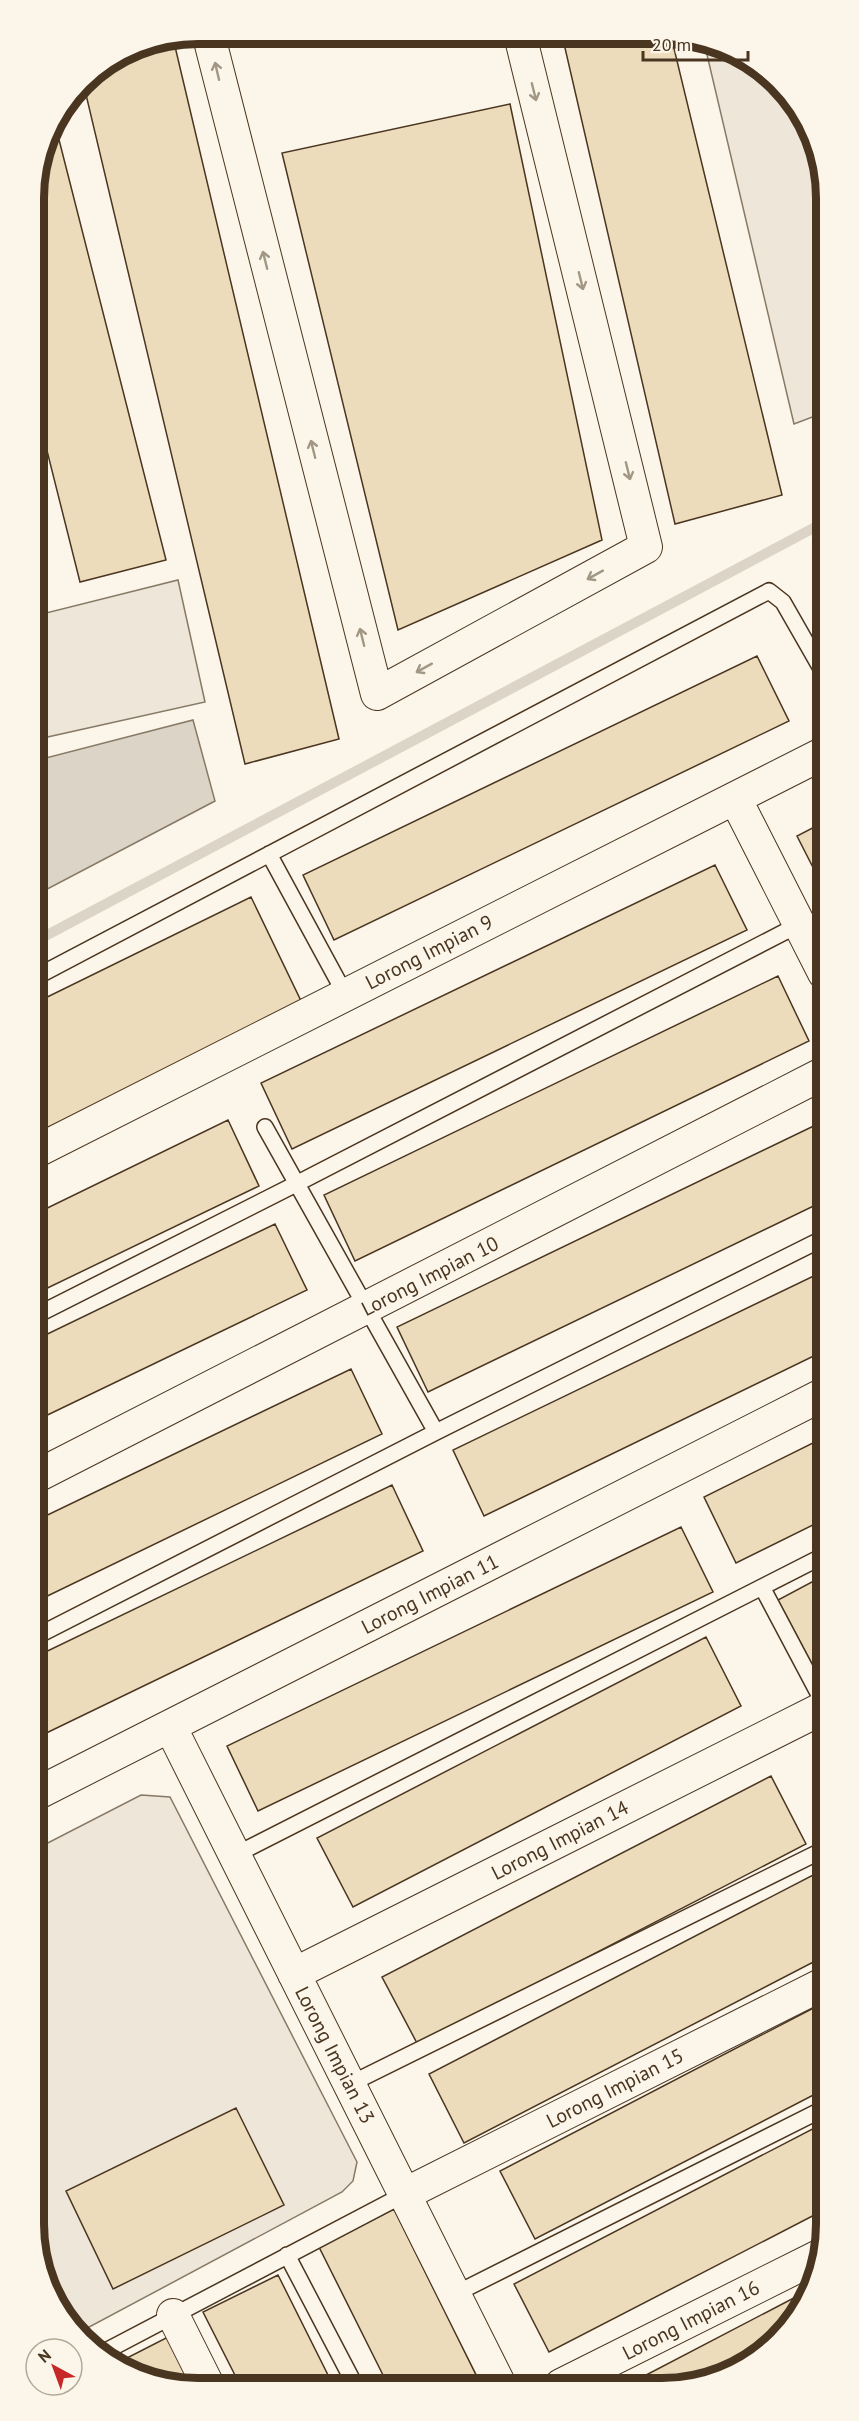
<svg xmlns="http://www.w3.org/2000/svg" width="859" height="2421" viewBox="0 0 859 2421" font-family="'PT Sans',sans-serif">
<rect width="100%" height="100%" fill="#fbf6e9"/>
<path fill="#ede6d9" stroke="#887966" stroke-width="1.5" d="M 704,42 L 777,81 L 823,165 L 823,413 L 794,424 Z
M 178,580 L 205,702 L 34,740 L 34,616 Z
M 141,1795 L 170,1797 L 357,2162 L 353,2181 L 342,2192 L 78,2333 L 36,2256 L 36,1849 Z"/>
<path fill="#dcd4c6" stroke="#887966" stroke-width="1.5" d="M 193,720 L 215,801 L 34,896 L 34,761 Z"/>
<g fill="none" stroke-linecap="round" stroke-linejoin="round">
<path stroke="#dcd4c6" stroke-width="10" d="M 34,942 L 823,523"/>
</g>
<path fill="#ecdcbc" stroke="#4a3520" stroke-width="1.5" d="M 562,35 L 671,36 L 782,495 L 675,524 Z
M 173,38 L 339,739 L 245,764 L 83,82 L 89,74 L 135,45 Z
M 510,104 L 602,540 L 398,630 L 282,153 Z
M 54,120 L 166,560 L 80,582 L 34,399 L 33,187 L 50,125 Z
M 757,656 L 789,721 L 334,940 L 303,875 Z
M 824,822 L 824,889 L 797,836 Z
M 715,865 L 747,930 L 292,1149 L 261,1083 Z
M 251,897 L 302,1003 L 35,1134 L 35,1003 Z
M 778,976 L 809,1041 L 355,1261 L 324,1195 Z
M 228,1120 L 259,1186 L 35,1294 L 35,1214 Z
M 824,1121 L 824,1201 L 428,1392 L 397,1327 Z
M 275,1224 L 307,1290 L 35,1421 L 35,1340 Z
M 824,1271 L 824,1351 L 484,1516 L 453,1450 Z
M 351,1369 L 382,1434 L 35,1602 L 35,1521 Z
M 825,1437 L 825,1519 L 736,1563 L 704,1497 Z
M 392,1485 L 423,1551 L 36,1738 L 35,1657 Z
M 681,1527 L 713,1592 L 258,1811 L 227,1746 Z
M 825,1575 L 825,1662 L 814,1668 L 778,1600 Z
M 706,1637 L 741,1706 L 353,1907 L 317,1838 Z
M 771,1776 L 806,1844 L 418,2045 L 382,1977 Z
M 817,1873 L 825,1889 L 825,1956 L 464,2143 L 429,2074 Z
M 825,2002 L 825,2089 L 535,2239 L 500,2171 Z
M 236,2108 L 284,2205 L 113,2289 L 66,2191 Z
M 826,2122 L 826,2209 L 549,2352 L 514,2284 Z
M 394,2209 L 481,2385 L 388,2385 L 319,2247 Z
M 278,2275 L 333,2385 L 240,2385 L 203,2312 Z
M 811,2289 L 785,2332 L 744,2366 L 694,2385 L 627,2385 Z
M 168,2337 L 192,2385 L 166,2385 L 121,2361 Z"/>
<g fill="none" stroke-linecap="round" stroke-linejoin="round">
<defs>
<path id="lane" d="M 269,854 L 345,994
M 34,978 L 769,591 L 783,602 L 823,672
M 265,1127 L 436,1432
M 35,1316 L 296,1184 L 798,925
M 762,1587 L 825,1706
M 35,1637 L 436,1432 L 824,1238
M 235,1855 L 825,1555
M 350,2084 L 825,1849
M 287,2255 L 355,2385
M 455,2294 L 825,2108
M 104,2352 L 405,2194"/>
<path id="street" d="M 208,33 L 377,694 L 646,547 L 520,35
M 735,798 L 824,973
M 35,1152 L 824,753
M 35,1477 L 824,1073
M 170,1726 L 500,2385
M 36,1794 L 824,1394
M 294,1974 L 825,1707
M 405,2194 L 825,1983
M 173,2315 L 208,2385
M 561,2385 L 821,2255"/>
</defs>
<use href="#lane" stroke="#4a3520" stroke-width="18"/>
<use href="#street" stroke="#4a3520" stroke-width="34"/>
<use href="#lane" stroke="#fbf6e9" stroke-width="15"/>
<use href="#street" stroke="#fbf6e9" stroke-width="32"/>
</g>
<defs><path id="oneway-shaft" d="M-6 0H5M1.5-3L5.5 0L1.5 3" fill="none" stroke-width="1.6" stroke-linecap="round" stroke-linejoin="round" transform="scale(1.5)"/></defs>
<g stroke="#a29684">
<use href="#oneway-shaft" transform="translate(217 71) rotate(-103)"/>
<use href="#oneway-shaft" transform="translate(534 92) rotate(76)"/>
<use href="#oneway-shaft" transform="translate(265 260) rotate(-104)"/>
<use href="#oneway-shaft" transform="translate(581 281) rotate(76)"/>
<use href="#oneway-shaft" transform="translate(313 449) rotate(-104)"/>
<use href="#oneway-shaft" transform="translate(628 471) rotate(76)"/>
<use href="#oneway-shaft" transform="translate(595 575) rotate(151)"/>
<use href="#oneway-shaft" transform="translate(362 637) rotate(-104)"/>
<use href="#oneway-shaft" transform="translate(424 668) rotate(151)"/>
</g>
<g text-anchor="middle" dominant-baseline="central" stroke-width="4.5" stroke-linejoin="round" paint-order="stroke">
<g font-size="20" fill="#4a3520" stroke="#fbf6e9">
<text transform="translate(429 952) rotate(-27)">Lorong Impian 9</text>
<text transform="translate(430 1276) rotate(-27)">Lorong Impian 10</text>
<text transform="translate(430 1594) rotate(-27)">Lorong Impian 11</text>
<text transform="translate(560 1840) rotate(-27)">Lorong Impian 14</text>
<text transform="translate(335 2055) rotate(63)">Lorong Impian 13</text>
<text transform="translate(615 2088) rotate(-27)">Lorong Impian 15</text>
<text transform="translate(691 2320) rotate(-27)">Lorong Impian 16</text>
</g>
</g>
<path d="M0 0H859V2421H0ZM198 44H662A154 154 0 0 1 816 198V2224A154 154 0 0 1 662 2378H198A154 154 0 0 1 44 2224V198A154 154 0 0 1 198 44Z" fill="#fbf6e9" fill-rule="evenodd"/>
<path fill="none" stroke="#4a3520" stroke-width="8" d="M198 44H662A154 154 0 0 1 816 198V2224A154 154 0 0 1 662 2378H198A154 154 0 0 1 44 2224V198A154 154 0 0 1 198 44Z"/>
<g transform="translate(54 2367) rotate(319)"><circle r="28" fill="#fbf6e9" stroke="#b4a999" stroke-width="1.5"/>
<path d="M0-4.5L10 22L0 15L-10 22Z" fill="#c62828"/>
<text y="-9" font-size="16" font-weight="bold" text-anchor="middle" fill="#4a3520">N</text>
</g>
<path d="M643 51v9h105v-9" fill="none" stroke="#4a3520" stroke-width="3"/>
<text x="652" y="51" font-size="18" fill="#4a3520" stroke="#fbf6e9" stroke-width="4.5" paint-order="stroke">20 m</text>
</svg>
